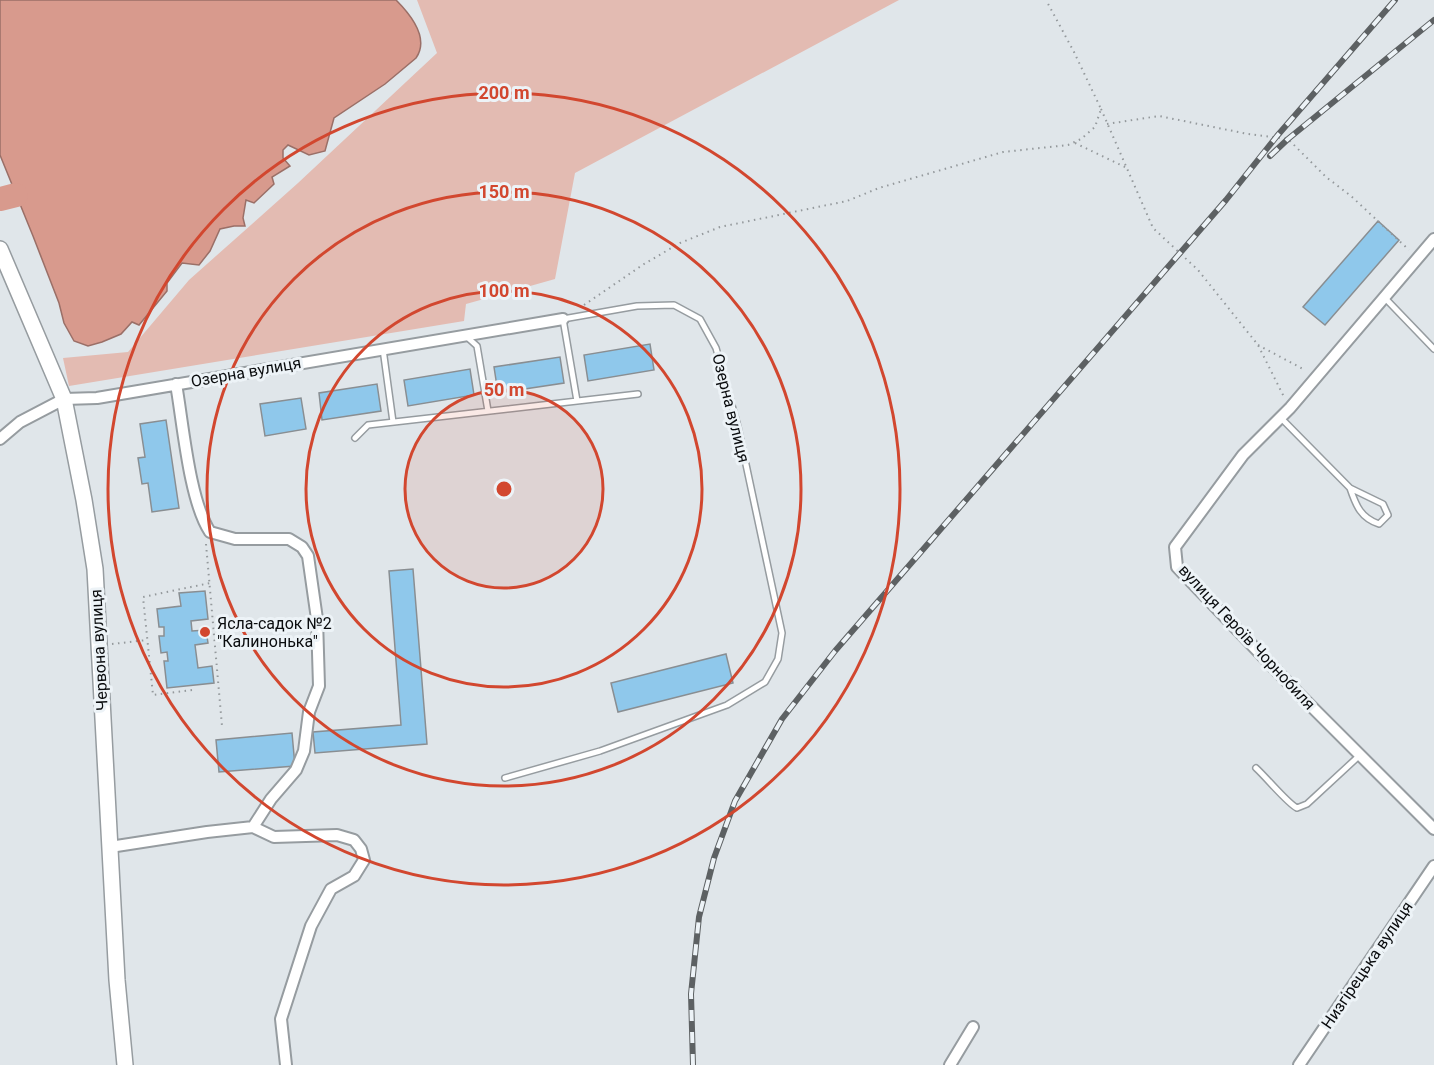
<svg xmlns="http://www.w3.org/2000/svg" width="1434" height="1065" viewBox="0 0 1434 1065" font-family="Roboto,sans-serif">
<rect width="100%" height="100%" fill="#e0e6ea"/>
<path fill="#e3bbb2" d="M 417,0 L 899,0 L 575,173 L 555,279 L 466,304 L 464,321 L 69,386 L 63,358 L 128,352 L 189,280 L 298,183 L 437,53 Z"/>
<path fill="#d89a8d" stroke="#9a6f67" stroke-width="1.5" d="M 0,0 L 396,0 C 410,14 430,38 416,58 L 385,84 L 334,118 L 325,151 L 309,155 L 288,145 L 283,150 L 283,158 L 290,166 L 272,177 L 274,184 L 254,203 L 246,200 L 243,218 L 245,226 L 234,226 L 220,229 L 210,251 L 199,265 L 182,263 L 167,283 L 167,291 L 139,325 L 132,322 L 121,334 L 102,342 L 88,346 L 74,341 L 64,323 L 59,303 L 33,236 L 0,155 Z"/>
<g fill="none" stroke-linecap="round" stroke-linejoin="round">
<path stroke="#d89a8d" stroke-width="24" d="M 0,199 L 16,195"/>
</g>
<path fill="#8fc8eb" stroke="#898e92" stroke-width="1.5" d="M 1378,221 L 1399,240 L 1325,325 L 1303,307 Z
M 650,344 L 654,370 L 588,381 L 584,355 Z
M 560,357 L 564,383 L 498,393 L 494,367 Z
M 470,369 L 474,395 L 408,406 L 404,380 Z
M 377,384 L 381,411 L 322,420 L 319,393 Z
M 301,398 L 306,429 L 265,436 L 260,404 Z
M 166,420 L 179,508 L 152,512 L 148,483 L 142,484 L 138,458 L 145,457 L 140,424 Z
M 413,569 L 427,744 L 315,753 L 313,732 L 401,725 L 389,571 Z
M 205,591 L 208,619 L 191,621 L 192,631 L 206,630 L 208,643 L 195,645 L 198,668 L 212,666 L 214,683 L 167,688 L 164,661 L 168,661 L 167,652 L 161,653 L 159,636 L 164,636 L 164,627 L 159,627 L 157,609 L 181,606 L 179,593 Z
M 726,654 L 733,683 L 618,712 L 611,683 Z
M 292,733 L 295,766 L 219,772 L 216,740 Z"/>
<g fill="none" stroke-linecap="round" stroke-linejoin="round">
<defs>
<path id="lane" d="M 1384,297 L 1434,349
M 467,337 L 477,346 L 488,411
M 383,349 L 393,422
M 1280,417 L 1350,488 C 1356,506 1361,518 1379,524 L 1388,515 L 1383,504 L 1350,488
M 355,438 L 368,425 L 638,394
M 1256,768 C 1266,777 1288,804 1297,808 L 1307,804 L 1360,755
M 505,778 L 600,751 L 727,705 L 765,682 L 778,659 L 782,633 L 738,427 L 716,348 L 700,319 L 674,305 L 637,306 L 563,319 L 577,401"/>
<path id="street" d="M 1434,239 L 1290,408 L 1243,455 L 1175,547 L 1177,567 L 1298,693 L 1434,829
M 0,439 L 20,422 L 64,399 L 97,398 L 563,319
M 253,827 L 274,837 L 337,835 L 354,840 L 361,849 L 364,860 L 354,876 L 331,889 L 311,926 L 281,1019 L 286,1065
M 110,847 L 207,832 L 253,827 L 271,799 L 296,770 L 304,751 L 309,712 L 319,686 L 317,619 L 308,556 L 302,547 L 289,539 L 235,539 L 210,532 C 189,500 183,423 176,384
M 950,1065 L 973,1027
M 1299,1065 L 1434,866"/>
<path id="secondary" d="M 0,249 L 64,399 L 84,500 L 95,569 L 117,980 L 125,1065"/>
</defs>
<use href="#lane" stroke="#969ca0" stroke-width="8"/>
<use href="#street" stroke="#969ca0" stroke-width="14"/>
<use href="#secondary" stroke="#969ca0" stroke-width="18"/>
<path stroke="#94999c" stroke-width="2" stroke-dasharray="1.5 4.5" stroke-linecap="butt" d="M 1101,109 L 1153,228 L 1198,270 L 1258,345 L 1284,397
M 1107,124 L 1159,116 L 1248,134 L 1288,139 L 1326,177 L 1351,196 L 1409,250
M 1075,143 L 1127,168
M 584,305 L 644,264 L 680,243 L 720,227 L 847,201 L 879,188 L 1003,152 L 1068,145 L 1081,139 L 1095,127 L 1101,109 L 1074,52 L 1046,0
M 1258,345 L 1305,370
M 206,544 L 222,726
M 112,644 L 147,640
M 192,690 L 153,695 L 143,597 L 210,583"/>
<use href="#lane" stroke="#fff" stroke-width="5"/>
<use href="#street" stroke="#fff" stroke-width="10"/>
<use href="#secondary" stroke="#fff" stroke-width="15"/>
<defs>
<path id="rail" d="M 1270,156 L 1288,139 L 1434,20
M 693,1065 L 691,994 L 699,917 L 714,858 L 735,801 L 782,719 L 835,651 L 1226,200 L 1277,136 L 1395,0"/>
</defs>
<use href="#rail" stroke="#5d6163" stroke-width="6"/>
<use href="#rail" stroke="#edf3f7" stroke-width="4" stroke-dasharray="11" stroke-linecap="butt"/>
</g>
<circle cx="504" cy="489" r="99" fill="#d2472f" fill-opacity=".12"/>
<g fill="none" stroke="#d2472f" stroke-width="3">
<circle cx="504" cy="489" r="99"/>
<circle cx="504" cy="489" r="198"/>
<circle cx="504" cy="489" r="297"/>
<circle cx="504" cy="489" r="396"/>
</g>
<circle fill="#d2472f" stroke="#edf3f7" stroke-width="2" cx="205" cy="632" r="6"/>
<g text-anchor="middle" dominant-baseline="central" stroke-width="6" stroke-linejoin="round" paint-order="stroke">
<g font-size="16" fill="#0a0c0e" stroke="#edf3f7">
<text transform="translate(246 372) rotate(-10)">Озерна вулиця</text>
<text transform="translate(731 408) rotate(76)">Озерна вулиця</text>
<text transform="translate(1247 637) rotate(47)">вулиця Героїв Чорнобиля</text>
<text transform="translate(99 650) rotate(-93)">Червона вулиця</text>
<text transform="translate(1367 965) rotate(-56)">Низгірецька вулиця</text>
</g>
<g font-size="16" fill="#0a0c0e" stroke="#edf3f7" text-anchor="start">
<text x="217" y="623">Ясла-садок №2<tspan x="217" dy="18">"Калинонька"</tspan></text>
</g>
</g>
<circle cx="504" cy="489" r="9" fill="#d2472f" stroke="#edf3f7" stroke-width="3"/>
<g font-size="18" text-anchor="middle" font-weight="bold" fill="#d2472f" stroke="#edf3f7" stroke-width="6" stroke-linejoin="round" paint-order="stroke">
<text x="504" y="99">200 m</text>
<text x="504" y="198">150 m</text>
<text x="504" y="297">100 m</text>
<text x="504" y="396">50 m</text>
</g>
</svg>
